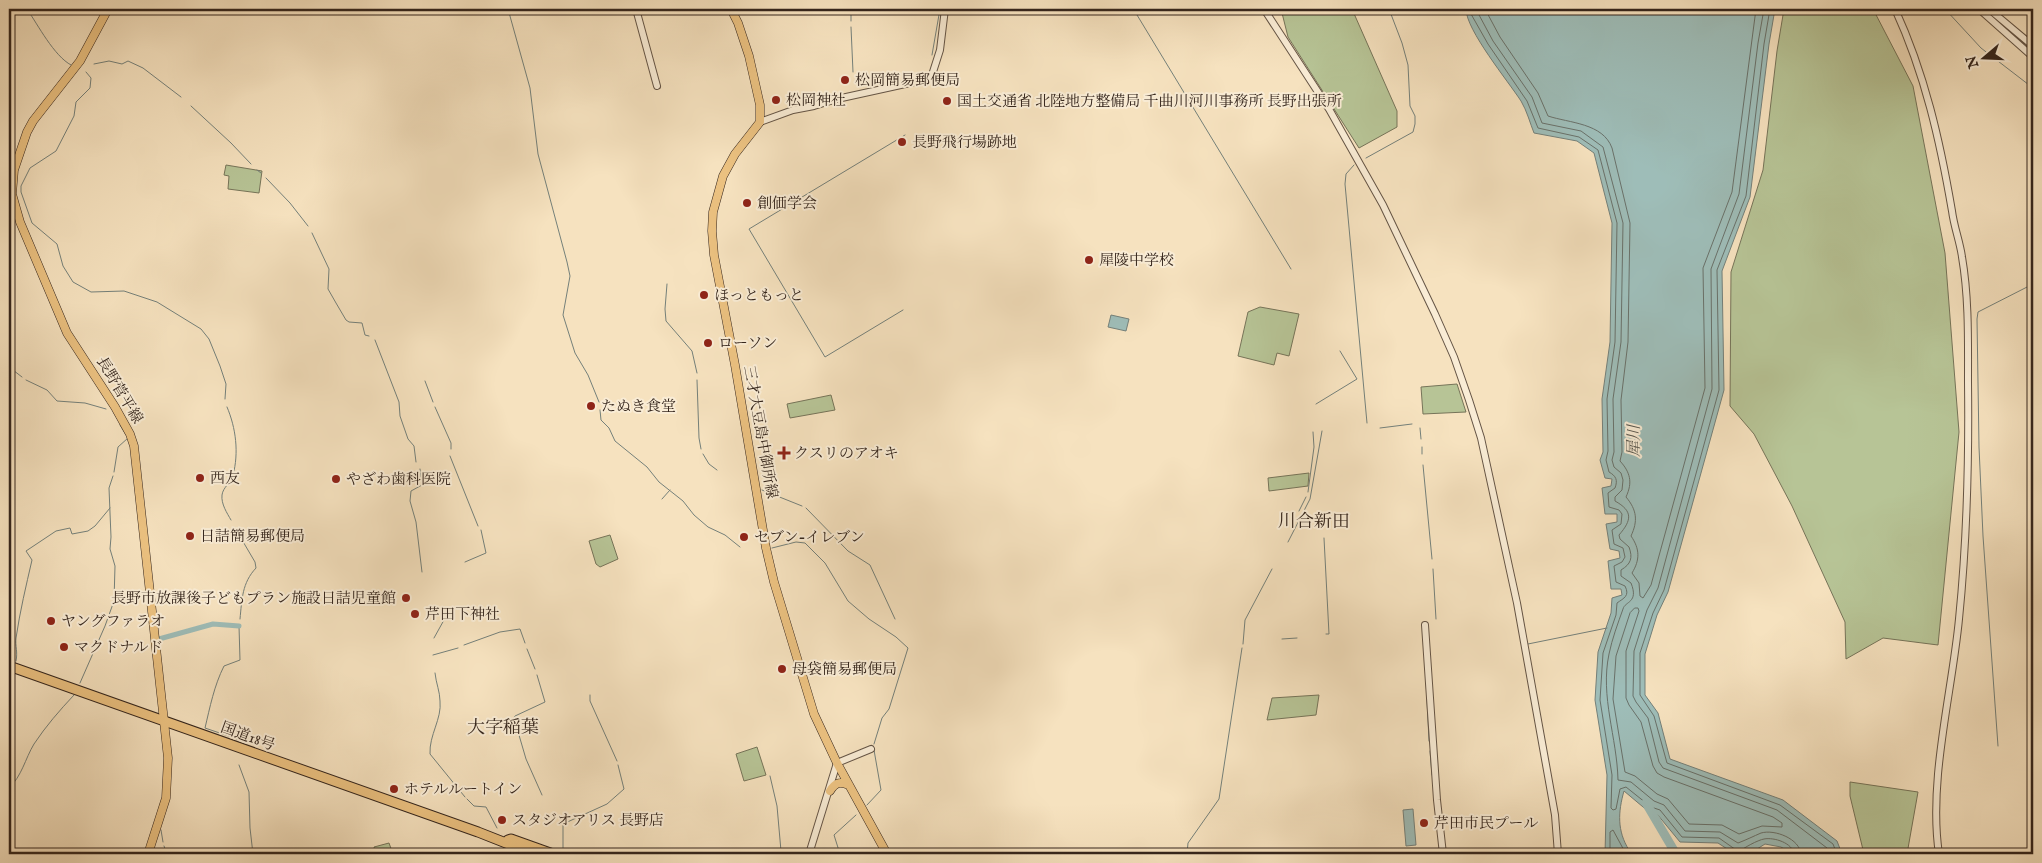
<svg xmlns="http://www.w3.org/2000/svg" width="2042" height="863" viewBox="0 0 2042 863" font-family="'IM FELL English','Noto Serif JP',serif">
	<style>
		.green { fill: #b7c496; stroke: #767459 }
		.water { fill: #9ebdb8; stroke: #74807a }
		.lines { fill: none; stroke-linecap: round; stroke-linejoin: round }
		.shore { stroke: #69716a; stroke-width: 1 }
		.stream { stroke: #74807a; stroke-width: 1 }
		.canal { stroke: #9ebdb8; stroke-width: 5 }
		.river { stroke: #9ebdb8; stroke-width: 9 }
		.minor-casing { stroke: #645445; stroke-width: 8 }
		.major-casing { stroke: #34251c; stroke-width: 9 }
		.highway-casing { stroke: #34251c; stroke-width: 11 }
		.minor { stroke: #f9ecd5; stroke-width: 6 }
		.major { stroke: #ebc180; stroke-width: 8 }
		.highway { stroke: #ebc180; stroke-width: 9 }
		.poi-dot { fill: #8f2418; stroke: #f9ecd5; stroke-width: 2 }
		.labels { text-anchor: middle; stroke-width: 4; stroke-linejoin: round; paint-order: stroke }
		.poi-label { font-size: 15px; fill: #34251c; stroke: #f9ecd5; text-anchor: start }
		.street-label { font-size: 15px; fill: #34251c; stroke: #f9ecd5 }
		.water-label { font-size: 16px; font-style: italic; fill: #54534b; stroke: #f9ecd5 }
		.quarter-label { font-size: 18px; fill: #34251c; stroke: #f9ecd5 }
	</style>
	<rect width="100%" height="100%" fill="#f6e2bf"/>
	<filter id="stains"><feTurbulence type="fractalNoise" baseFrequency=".004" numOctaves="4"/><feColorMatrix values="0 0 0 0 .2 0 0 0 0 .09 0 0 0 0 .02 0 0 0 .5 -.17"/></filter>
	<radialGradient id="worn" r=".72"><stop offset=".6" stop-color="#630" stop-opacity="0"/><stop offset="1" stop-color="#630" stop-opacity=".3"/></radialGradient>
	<path class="green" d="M1281,9H1352L1397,111V127L1359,148L1288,37Z
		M1784,9H1873L1913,86L1945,253L1959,432L1938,645L1883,638L1846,659L1845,622L1792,506L1754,434L1730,406L1731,272L1763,170L1777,51Z
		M226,165L262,171L259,193L228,189L229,176L224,175Z
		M1260,307L1299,314L1289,356L1277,353L1274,365L1238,356L1248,312Z
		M1457,384L1466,412L1423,414L1421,387Z
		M831,395L835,410L790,418L787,404Z
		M1309,473L1308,486L1269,491L1268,478Z
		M610,535L618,559L600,567L596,564L589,541Z
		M1319,695L1316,715L1267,720L1272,698Z
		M757,747L766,775L744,781L736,754Z
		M1850,782L1918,792L1907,854H1864L1850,796Z
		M389,843L393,854H369L375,852L374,847Z"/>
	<path class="water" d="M1466,9H1775L1769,44L1750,197L1722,271L1724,390L1668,592L1657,615L1645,654V695L1658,713L1670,759L1783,800L1837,841L1842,854H1792L1781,847L1765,844L1757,849L1735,854L1718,843L1680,842L1657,814L1649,812L1624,791C1618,812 1617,831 1629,850L1639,854H1605L1607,775L1595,700L1598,652L1611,613L1612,598L1622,595L1621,589H1611L1608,561L1620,558L1619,551L1610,549L1606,524L1617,522V514H1605L1602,488L1611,486L1612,479L1605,478L1600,460L1603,452L1602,399L1610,342L1612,223L1594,153L1577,141L1534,133C1530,123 1527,111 1521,101C1508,81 1466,30 1466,9Z
		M1111,315L1129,319L1126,331L1108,327Z
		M1413,809L1416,845L1406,846L1403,810Z"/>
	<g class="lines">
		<path class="shore" d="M1471,9V14L1488,44L1527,101L1538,128L1579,137L1598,150L1617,223L1615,342L1607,399L1608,451L1606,460L1609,472C1616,476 1618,480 1615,488L1608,493L1609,507L1619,510L1622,514L1621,524L1612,530L1614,544L1623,548L1625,557L1622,562L1614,566L1616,582L1625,586C1630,596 1624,598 1617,603L1616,615L1603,653L1600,700L1612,775L1611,808L1613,810L1616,809L1620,789L1626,787L1651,807L1660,810L1682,837L1719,838L1739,852C1743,848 1758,840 1764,839C1774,837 1793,843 1794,854
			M1477,9L1478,13L1493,41L1532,97L1542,123L1581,131L1603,147L1623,223L1621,342L1613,399L1614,452L1612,460L1614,467L1621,473L1623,480L1622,490L1615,497V501C1633,511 1632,520 1619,535L1620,539L1629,547C1633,558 1631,564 1621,570V576L1631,583C1639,603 1625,601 1623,609C1618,623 1612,639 1609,654C1600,697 1617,737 1618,780L1631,782L1654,801L1664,805L1685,831L1720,832L1738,843C1746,840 1754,836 1761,833C1775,829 1800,839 1801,854
			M1485,9L1500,37L1538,93L1548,116C1569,123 1603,123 1612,148L1630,223L1628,342L1621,400L1622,452L1620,461C1630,472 1633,482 1626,497C1637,510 1638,521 1631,536C1640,549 1640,560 1632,573L1639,583L1640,596L1643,598L1651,585L1705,388L1703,268L1732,192L1756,9
			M1764,9L1758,43L1739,194L1711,269L1712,389L1658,588L1647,610L1634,651L1633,696L1636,702L1648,718L1659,762L1663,768L1777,810L1827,848L1830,854
			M1770,9L1764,44L1746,196L1717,270L1719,390L1664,590L1653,613L1640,653V695L1654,716L1667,763L1780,805L1833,844L1837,854
			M1635,608H1638L1639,611L1626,651V698L1629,705L1641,722L1653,766L1657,773L1664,777L1773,817L1782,823V827L1762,826L1739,834L1722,825L1689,824L1668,799L1657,794L1635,776L1625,772L1613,699L1616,656L1630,613Z
			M1610,854V832L1613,830L1626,854"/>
		<path class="stream" d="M27,9C38,25 54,56 71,65
			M508,9L530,88L538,154L567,262L570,276L563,315L575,353L588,375L599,402
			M1945,9L1981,48L2033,88
			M1134,10L1291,269
			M851,21V9
			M851,27L853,72
			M932,55L940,9
			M94,64L109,61L122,64L128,61L143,68L181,97
			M86,72L91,78L90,88L76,102L74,116L56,151L30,168L21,186V192L32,223L57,244L63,266L73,282L91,292L124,291L157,302L201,329L209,339L220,366L226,384L225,399
			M191,106L231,143L251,164
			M1366,158L1413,132L1415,124V116L1410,106L1408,65L1402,43L1389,9
			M1354,165L1346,174L1345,184L1367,423
			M257,170L261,173
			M266,178L290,203L308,226
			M312,233L329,269L328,289L336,303L346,320L349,322L362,323L365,335L369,336
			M667,284L665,309L666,321L692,351L697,373
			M903,310L825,357L749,229L905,135
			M375,340L399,402L400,416L408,439L414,446L416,462
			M9,367L22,377
			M26,380L47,390L57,401L85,403L106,409
			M697,380L699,438L701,449
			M425,381L433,402
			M1316,404L1357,379L1340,351
			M227,407C236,428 239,453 233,475C231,483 223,487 222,495C221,504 227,513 231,520
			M435,407L451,443V449
			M600,410L601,420L609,428L615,441L647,467L659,482L683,501L694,515L708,527L725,535L740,547
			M114,413L118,420
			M1380,428L1412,424
			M1420,428L1421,439
			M1422,447V454
			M703,454L709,464L717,470
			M450,456L478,526
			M1423,465L1432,559
			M420,469L422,485L411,491L410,501L416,522L422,572
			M114,472L118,447L128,438L120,425
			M762,490L802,506
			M1308,492L1314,447L1313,432
			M662,499L670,490
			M806,508L848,551L870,565L895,619
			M1299,511L1306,497
			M235,528L255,562L256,568C242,583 242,599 240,619
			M1324,538L1329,634H1326
			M1288,542L1310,499L1322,431
			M772,548L796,542L805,543L825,563L848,601L869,619L896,637L908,648L889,709L882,718L874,744
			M465,562L486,553L481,530
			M1433,569L1436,619
			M239,626L240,660L224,666C214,686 210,707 205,728L246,742
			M434,638L449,611
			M1282,639L1297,638
			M1243,644L1245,620L1272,569
			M1528,644L1607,628
			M464,645L500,632L520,629L525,643
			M527,649L535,669
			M433,655L458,648
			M16,661C18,652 15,646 16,638C20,611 26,586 32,560L26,551L56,531L70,528L72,534L88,531L95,526L110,508
			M435,673C436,683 440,692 440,701C442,719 429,735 430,754L465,797
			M537,675L545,702L515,716L514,718L526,759L542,795
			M1426,679L1429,741
			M80,683L105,626L114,601L115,566L110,549L111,537L109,488L113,476
			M590,695V701L617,761
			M1998,746L1983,536L1979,447L1977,319L1978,312L2033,284
			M1430,751L1432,775
			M239,765L249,792L250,828L253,854
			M9,788C22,776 25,759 34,744C46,726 59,711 74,695
			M467,799L474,806L486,807L497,828
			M867,805L881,790L874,750
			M161,830L163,842
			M164,846L167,854
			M563,851V824L607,804L624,789L618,765
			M505,853V854
			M769,854L781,851L777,806L770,776
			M840,854L834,835L856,815
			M1187,854L1188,843L1219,799L1242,648"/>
		<path class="canal" d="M159,639L213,624L239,626"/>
		<path class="river" d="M1646,803L1676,854"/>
		<defs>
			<path id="minor" d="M636,9L657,86
				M1264,9L1329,109L1383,205L1435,314L1454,357L1469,400L1481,438L1517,603L1555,815L1558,854
				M1895,9C1925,74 1940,141 1952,211C1954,227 1960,242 1962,257C1969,298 1968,341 1968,382C1969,461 1967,540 1959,619C1952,693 1928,781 1939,854
				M1979,9L2033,57
				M1989,9L2033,46
				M760,122L793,110L814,106L837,99L919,81L932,75L940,50L945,9
				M1425,625L1437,800L1443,854
				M809,854L837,763L871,749"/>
			<path id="major" d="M108,9L80,61L33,121L27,132L14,170L12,194L20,222L67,333L115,407L130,434L134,446L168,758L166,798L148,854
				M731,9L738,23L749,56L760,105V122L735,154L723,176L713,212L712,231L714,255L735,365L766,548L774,582L814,714L837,763L887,854
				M830,791C835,783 839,781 849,785"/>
			<path id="highway" d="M9,666L478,832L534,854
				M508,840L511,839L553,854
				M529,848L547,854"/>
		</defs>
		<use href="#minor" class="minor-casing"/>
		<use href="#major" class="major-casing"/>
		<use href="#highway" class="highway-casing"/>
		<use href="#minor" class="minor"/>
		<use href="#major" class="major"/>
		<use href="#highway" class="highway"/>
	</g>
	<g class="poi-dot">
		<circle cx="845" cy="80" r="5"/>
		<circle cx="776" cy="100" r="5"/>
		<circle cx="947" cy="101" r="5"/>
		<circle cx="902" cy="142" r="5"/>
		<circle cx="747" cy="203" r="5"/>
		<circle cx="1089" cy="260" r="5"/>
		<circle cx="704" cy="295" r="5"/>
		<circle cx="708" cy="343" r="5"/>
		<circle cx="591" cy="406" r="5"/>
		<path d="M781.5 445.5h5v5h5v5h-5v5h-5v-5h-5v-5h5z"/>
		<circle cx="200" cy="478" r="5"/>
		<circle cx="336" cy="479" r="5"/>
		<circle cx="190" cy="536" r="5"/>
		<circle cx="744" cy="537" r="5"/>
		<circle cx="406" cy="598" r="5"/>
		<circle cx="415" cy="614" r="5"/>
		<circle cx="51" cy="621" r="5"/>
		<circle cx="64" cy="647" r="5"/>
		<circle cx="782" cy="669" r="5"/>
		<circle cx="394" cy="789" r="5"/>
		<circle cx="502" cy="820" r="5"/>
		<circle cx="1424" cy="823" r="5"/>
	</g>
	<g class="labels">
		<g class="poi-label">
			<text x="855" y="85">松岡簡易郵便局</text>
			<text x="786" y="105">松岡神社</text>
			<text x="957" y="106">国土交通省 北陸地方整備局 千曲川河川事務所 長野出張所</text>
			<text x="912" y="147">長野飛行場跡地</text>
			<text x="757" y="208">創価学会</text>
			<text x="1099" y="265">犀陵中学校</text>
			<text x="714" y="300">ほっともっと</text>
			<text x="718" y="348">ローソン</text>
			<text x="601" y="411">たぬき食堂</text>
			<text x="794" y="458">クスリのアオキ</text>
			<text x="210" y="483">西友</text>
			<text x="346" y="484">やざわ歯科医院</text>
			<text x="200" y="541">日詰簡易郵便局</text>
			<text x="754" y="542">セブン-イレブン</text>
			<text x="396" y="603" text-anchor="end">長野市放課後子どもプラン施設日詰児童館</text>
			<text x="425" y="619">芹田下神社</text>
			<text x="61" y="626">ヤングファラオ</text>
			<text x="74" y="652">マクドナルド</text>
			<text x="792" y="674">母袋簡易郵便局</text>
			<text x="404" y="794">ホテルルートイン</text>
			<text x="512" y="825">スタジオアリス 長野店</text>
			<text x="1434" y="828">芹田市民プール</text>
		</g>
		<g class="street-label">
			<text transform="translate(120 390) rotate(59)" y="5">長野菅平線</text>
			<text transform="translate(761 432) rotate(80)" y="5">三才大豆島中御所線</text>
			<text transform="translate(248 736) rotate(20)" y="5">国道18号</text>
		</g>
		<g class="water-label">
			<text transform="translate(1633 441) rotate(-90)" y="6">犀川</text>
		</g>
		<g class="quarter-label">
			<text x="1314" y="527">川合新田</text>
			<text x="503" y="733">大字稲葉</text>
		</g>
	</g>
	<rect width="2042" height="863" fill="none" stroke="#f6e2bf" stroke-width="30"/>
	<rect x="10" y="10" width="2022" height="843" fill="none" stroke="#34251c" stroke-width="2.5"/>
	<rect x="15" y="15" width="2012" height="833" fill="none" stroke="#34251c"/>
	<g transform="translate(1984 58) rotate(251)" stroke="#f9ecd5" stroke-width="4" paint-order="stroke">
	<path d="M0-4L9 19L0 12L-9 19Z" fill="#34251c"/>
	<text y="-8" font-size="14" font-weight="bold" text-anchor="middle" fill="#34251c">N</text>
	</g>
	<rect width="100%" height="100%" filter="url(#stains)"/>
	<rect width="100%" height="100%" fill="url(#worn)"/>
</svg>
